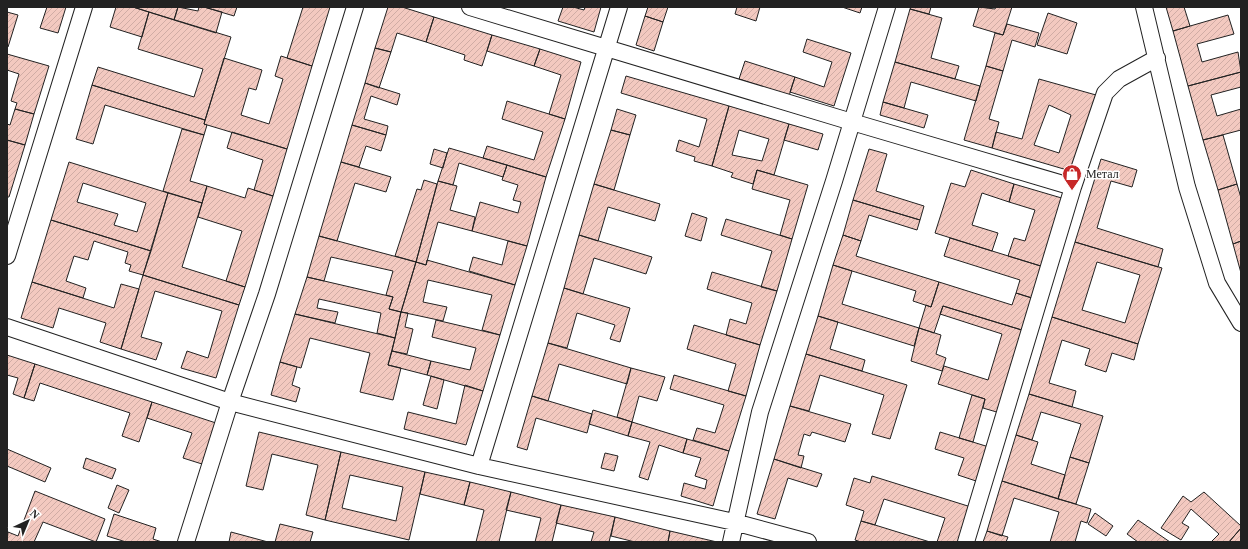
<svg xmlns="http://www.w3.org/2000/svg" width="1248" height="549" viewBox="0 0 1248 549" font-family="'Times New Roman',serif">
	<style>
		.building { fill: url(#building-hatch); stroke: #222; fill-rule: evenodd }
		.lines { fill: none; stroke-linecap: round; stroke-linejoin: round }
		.street-casing { stroke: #222; stroke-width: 18 }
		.street { stroke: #fff; stroke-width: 16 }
		.labels { text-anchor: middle; stroke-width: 3; stroke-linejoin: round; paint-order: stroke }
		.poi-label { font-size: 12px; fill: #222; stroke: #fff; text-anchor: start }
	</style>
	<defs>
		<pattern id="building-hatch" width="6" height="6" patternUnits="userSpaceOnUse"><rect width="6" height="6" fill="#f3c9c0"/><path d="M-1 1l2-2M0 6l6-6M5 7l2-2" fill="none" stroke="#d0aca5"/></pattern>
	</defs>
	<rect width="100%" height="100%" fill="#fff"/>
	<path class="building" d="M47,7H66L58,33L40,28Z
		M116,7H133L149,12L142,37L110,27Z
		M133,7H178L174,20Z
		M178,7L198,11L199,7H204L222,12L216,33L174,20Z
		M204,7H237L234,16Z
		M303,7H330L312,66L287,58Z
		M388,7H402L434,17L426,42L397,33L391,52L375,48Z
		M563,7H573L584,10L585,7H601L594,32L558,21Z
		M648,7H668L663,22L645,16Z
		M737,7H760L756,21L735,14Z
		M842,7H862L860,13Z
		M911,7H931L929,14L910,9Z
		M979,7L995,9L996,7H1012L1003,35L973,26Z
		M1166,7H1184L1190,26L1173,31Z
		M910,9L942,18L931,58L959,66L955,79L895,62Z
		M7,12L18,15L8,47L7,46Z
		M149,12L231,37L205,120L92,85L98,67L194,97L203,69L138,49Z
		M1048,13L1077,23L1067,54L1037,45Z
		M1228,15L1234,34L1197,44L1202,62L1238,52L1241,72L1188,86L1173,31Z
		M645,16L663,22L654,51L636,45Z
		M434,17L492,35L482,66L464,60L465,55L426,42Z
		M1007,24L1039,33L1035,47L1012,40L1003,71L986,66L995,33L1003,35Z
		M492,35L540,49L534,66L487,51Z
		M807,39L851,53L834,106L790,92L795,77L824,87L832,62L803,52Z
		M375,48L391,52L379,88L365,83Z
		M540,49L581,62L565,119L549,114L561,75L534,66Z
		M7,54L49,66L34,114L15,109L17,103L11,101L19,74L7,70Z
		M281,56L312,66L287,149L204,124L224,58L262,70L256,90L249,88L241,115L269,124L283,79L275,76Z
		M745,61L795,77L789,96L739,79Z
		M895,62L980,86L976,101L911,82L904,108L883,102Z
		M986,66L1003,71L989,119L999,122L992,148L964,140Z
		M1241,72V87L1211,95L1217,116L1241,109V130L1203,140L1188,86Z
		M626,76L729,106L712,166L694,161L695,157L676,151L679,140L699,147L707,119L621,93Z
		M1039,79L1096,95L1074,172L992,148L996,132L1022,139ZM1049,105L1071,115L1059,153L1034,145Z
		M365,83L400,94L397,105L371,96L364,119L388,126L386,135L352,125Z
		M92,85L205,120L204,124L207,125L204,135L105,105L93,144L76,139Z
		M507,101L565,119L546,177L483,158L487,146L534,160L543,132L502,119Z
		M883,102L928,115L924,128L880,115Z
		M729,106L789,124L774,175L757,170L753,184L731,177L733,173L712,166ZM739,130L769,139L762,161L732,155Z
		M15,109L34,114L25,145L7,140V124L10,125Z
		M617,109L636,115L630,135L611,130Z
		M789,124L823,134L818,150L784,140Z
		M352,125L386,135L381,151L366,146L359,167L341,162Z
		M182,129L204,135L190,181L207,186L202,203L163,191Z
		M611,130L630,135L614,190L594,184Z
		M232,132L287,149L273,196L254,190L263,160L227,148Z
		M1223,135L1237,184L1218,190L1203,140Z
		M7,140L25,145L9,197H7Z
		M449,148L507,165L503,177L459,163L453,185L438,181Z
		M434,149L447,153L443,168L430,164Z
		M869,149L887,154L876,191L924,206L920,220L853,200Z
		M1101,159L1137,170L1132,187L1111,181L1097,228L1163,249L1158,267L1075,242Z
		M69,162L168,193L151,251L51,220ZM83,183L146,203L137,232L114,225L118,214L77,202Z
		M341,162L391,177L386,192L355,183L337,241L319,236Z
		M507,165L546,177L527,246L472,231L480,202L518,213L521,202L513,200L518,185L502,180Z
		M757,170L808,185L792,239L780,235L790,200L752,189Z
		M971,170L1014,184L1009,202L982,193L972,225L998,233L992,251L935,233L951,183L965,187Z
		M424,180L437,184L416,262L395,256L417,189L421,190Z
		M438,181L457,186L450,210L475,217L472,231L438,222L426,265L416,262Z
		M594,184L660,204L655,221L608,207L598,241L579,235Z
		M1014,184L1065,199L1044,267L1008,256L1014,238L1025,241L1035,210L1009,202Z
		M1237,184L1241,198V241L1233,244L1218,190Z
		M207,186L245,198L248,188L273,196L245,287L226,281L242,231L198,217Z
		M168,193L202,203L182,267L245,287L239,305L143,275Z
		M853,200L920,220L917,230L869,215L861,241L843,235Z
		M692,213L707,218L701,241L685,236Z
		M726,219L792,239L777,291L761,287L772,251L721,235Z
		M51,220L151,251L143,275L129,271L131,265L125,263L128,252L94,241L88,260L74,256L66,281L86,288L83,298L32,282Z
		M579,235L652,257L646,274L594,258L583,294L564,288Z
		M843,235L861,241L856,256L939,282L931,307L913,301L916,291L833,265Z
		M319,236L416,262L401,312L389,309L393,297L386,295L393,271L331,257L324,281L307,277Z
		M950,238L1044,267L1035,299L1016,293L1020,280L944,256Z
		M508,241L527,246L515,285L469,271L473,257L502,265Z
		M1241,241V273L1233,244Z
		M1075,242L1162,268L1138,344L1052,317ZM1097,262L1140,275L1125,323L1082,310Z
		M427,260L515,285L500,335L482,330L492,295L428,280L423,302L447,307L443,321L401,312L416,262L426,265Z
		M833,265L852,271L842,304L919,328L914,346L818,316Z
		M712,272L777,291L760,345L726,335L730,319L746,324L752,303L707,289Z
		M143,275L239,305L216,378L181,368L187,351L208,358L222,311L155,291L141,337L162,343L156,360L121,349Z
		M307,277L393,297L389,309L401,312L395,338L377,333L381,313L319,299L317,308L338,312L335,323L295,314Z
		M32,282L114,308L121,284L139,289L121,349L100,342L106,323L59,308L53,328L21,318Z
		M939,282L1012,305L1016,293L1035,299L1025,331L943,306L934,333L919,328L926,305L931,307Z
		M564,288L630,308L620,342L610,339L615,325L577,313L567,348L548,343Z
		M943,306L1025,331L1000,413L983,408L985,399L938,384L944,366L988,380L1002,334L940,314Z
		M401,312L408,313L405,327L413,329L407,354L392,351Z
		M295,314L395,338L388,365L401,368L393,400L360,392L370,353L310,338L301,368L280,362Z
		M818,316L838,322L830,349L865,360L862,371L806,354Z
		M1052,317L1138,344L1134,360L1112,353L1106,372L1085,365L1090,349L1062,340L1049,383L1076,391L1072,407L1029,394Z
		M436,320L500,335L483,391L427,375L431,361L470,370L476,348L432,337Z
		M694,325L760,345L746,396L728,391L736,364L687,349Z
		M919,328L941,335L936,354L946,358L942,371L911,361Z
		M548,343L631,368L627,384L559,364L548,401L532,396Z
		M392,351L431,361L427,375L388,365Z
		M806,354L907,385L890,439L872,434L884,395L820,375L809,411L790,406Z
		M7,355L35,364L24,398L13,394L18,378L7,375Z
		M280,362L297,367L292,385L300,388L296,402L271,395Z
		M35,364L152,402L139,442L122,436L130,413L40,383L34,401L24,398Z
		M631,368L665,377L657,401L639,396L632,422L617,417Z
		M674,375L746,396L729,451L693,440L697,428L715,433L724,405L670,389Z
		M431,376L444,380L437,409L423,405Z
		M465,385L483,391L466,445L404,429L408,412L456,424Z
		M1029,394L1103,416L1089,463L1070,457L1081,424L1041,412L1032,440L1016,435Z
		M972,395L985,399L973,442L959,438Z
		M532,396L592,414L587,433L536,418L527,450L517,447Z
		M152,402L216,423L202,464L183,458L192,433L147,418Z
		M790,406L851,424L845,442L812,432L810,436L804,434L798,455L804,456L801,468L774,459Z
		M593,410L632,422L628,436L589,424Z
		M632,422L687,439L683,453L659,445L648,480L639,477L650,442L628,436Z
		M259,432L341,452L325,520L306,515L318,465L272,454L263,490L246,486Z
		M940,432L989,447L979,482L958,475L964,458L935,449Z
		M1016,435L1038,442L1031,464L1065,475L1058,499L1002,481Z
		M687,439L729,451L713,506L681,496L684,483L705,489L707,480L695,476L701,458L683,453Z
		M7,449L51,468L45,482L7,466Z
		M341,452L425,472L409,540L325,520ZM350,475L403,487L396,521L342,508Z
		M605,453L618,456L614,471L601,468Z
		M1070,457L1089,463L1076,504L1058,499Z
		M86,458L116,469L112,479L83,468Z
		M774,459L822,474L817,487L788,478L775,519L757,514Z
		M425,472L470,482L464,505L420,494Z
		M872,476L971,507L960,542H937L945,518L884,499L875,525L861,521L864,511L846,505L854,478L870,483Z
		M1002,481L1091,509L1087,523L1081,521L1075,542H1050L1059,512L1014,498L1002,536L987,531Z
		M470,482L511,492L499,542H476L484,510L464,505Z
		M117,485L129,490L119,513L108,508Z
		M35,491L105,519L96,542L43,522L34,542H7L8,532L18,536Z
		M511,492L561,505L552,542H535L541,518L506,510Z
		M1204,492L1241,526V528L1229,542H1211L1219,534L1191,509L1182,523L1189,527L1181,540L1161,528L1183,496L1191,502Z
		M561,505L615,517L609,542H591L594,532L556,523Z
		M1095,513L1113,526L1106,536L1088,524Z
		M114,514L156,528L153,539L162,542H126L107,536Z
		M615,517L670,531L668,542H635L611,536Z
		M1138,520L1170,542H1138L1127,534Z
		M861,521L875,525L930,542H861L855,540Z
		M280,524L313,532L310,542H275Z
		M1241,528V542H1229Z
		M670,531L717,542H668Z
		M987,531L1008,537L1006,542H983Z
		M231,532L268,542H229Z"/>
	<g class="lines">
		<defs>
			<path id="street" d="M470,7L852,122L1073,187
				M1144,7L1187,187L1217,283L1241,323
				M7,256L84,7
				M7,327L230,402L479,466L734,522L808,542
				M479,466L619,7
				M186,542L230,402L267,294L355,7
				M731,542L760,412L834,181L887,7
				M966,542L1073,187L1105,93L1119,79L1157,58"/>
		</defs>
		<use href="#street" class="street-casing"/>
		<use href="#street" class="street"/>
	</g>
	<defs>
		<symbol id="shop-pin" viewBox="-11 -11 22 30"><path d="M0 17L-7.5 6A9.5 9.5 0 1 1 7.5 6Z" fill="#c62828" stroke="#fff"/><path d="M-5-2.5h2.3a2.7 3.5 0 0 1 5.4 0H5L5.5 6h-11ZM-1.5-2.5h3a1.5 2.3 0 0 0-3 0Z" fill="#fff"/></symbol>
	</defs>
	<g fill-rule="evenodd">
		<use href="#shop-pin" x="1061" y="163" width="22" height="30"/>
	</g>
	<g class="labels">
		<g class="poi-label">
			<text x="1086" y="178">Метал</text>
		</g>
	</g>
	<rect width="1248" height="549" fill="none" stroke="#222222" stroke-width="16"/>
	<g transform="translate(28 521) rotate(44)" stroke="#ffffff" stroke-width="3" paint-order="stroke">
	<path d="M0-3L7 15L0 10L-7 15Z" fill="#222222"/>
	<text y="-6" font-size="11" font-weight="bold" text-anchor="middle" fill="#222222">N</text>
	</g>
</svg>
